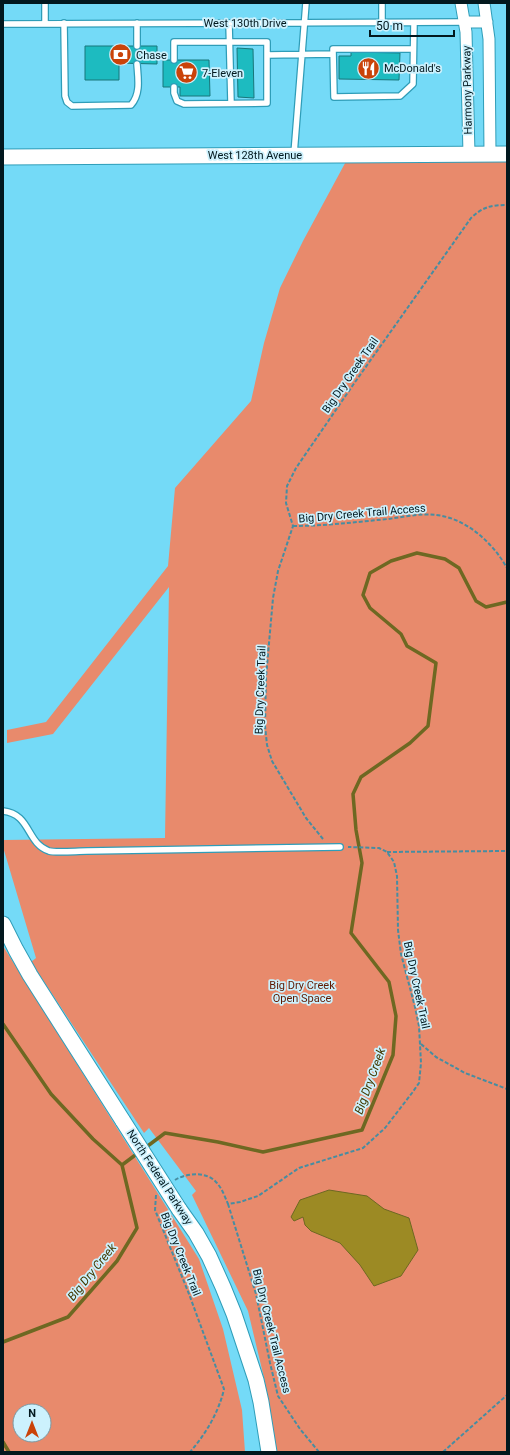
<svg xmlns="http://www.w3.org/2000/svg" width="510" height="1455" viewBox="0 0 510 1455" font-family="Roboto,sans-serif">
	<style>
		.green { fill: #e88a6c; fill-rule: evenodd }
		.water { fill: #9c8a24; stroke: #6e6822 }
		.lines { fill: none; stroke-linecap: round; stroke-linejoin: round }
		.stream { stroke: #6e6822; stroke-width: 3.5 }
		.building { fill: #1dbbc0; stroke: #18777b }
		.lane-casing { stroke: #2f9db8; stroke-width: 8 }
		.street-casing { stroke: #2f9db8; stroke-width: 13 }
		.secondary-casing { stroke: #2f9db8; stroke-width: 17 }
		.path { stroke: #478da1; stroke-width: 2; stroke-dasharray: 4 2; stroke-linecap: butt }
		.lane { stroke: #fff; stroke-width: 5.5 }
		.street { stroke: #fff; stroke-width: 11 }
		.secondary { stroke: #fff; stroke-width: 15 }
		.secondary-bridge-casing { stroke: #2f9db8; stroke-width: 17; stroke-linecap: butt }
		.secondary-bridge { stroke: #fff; stroke-width: 15 }
		.labels { text-anchor: middle; stroke-width: 3.5; stroke-linejoin: round; paint-order: stroke }
		.street-label { font-size: 11px; fill: #02181e; stroke: #ccf1fd }
		.poi-label { font-size: 11px; fill: #02181e; stroke: #ccf1fd; text-anchor: start }
		.park-label { font-size: 11px; fill: #5f1900; stroke: #ccf1fd }
		.water-label { font-size: 12px; font-style: italic; fill: #423800; stroke: #ccf1fd }
	</style>
	<rect width="100%" height="100%" fill="#74daf7"/>
	<path class="green" d="M350,154L507,159V1452H275L265,1382L248,1311L192,1195L196,1191L149,1128L144,1133L31,962L36,958L3,847V840L165,838L169,587L53,734L7,743V730L46,722L168,566L175,488L251,401L264,343L280,288L303,241Z
		M3,946L199,1259L223,1329L242,1410L245,1452H3ZM20,1411H44V1435H20Z"/>
	<path class="water" d="M329,1190L367,1196L384,1209L409,1218L418,1250L401,1276L374,1286L360,1265L340,1243L311,1231L305,1225L303,1217L294,1221L291,1217L300,1200Z"/>
	<g class="lines">
		<path class="stream" d="M3,1024L51,1094L93,1139L122,1165
			M145,1148L165,1133L218,1142L263,1152L362,1130L393,1055L396,1016L389,982L351,933L362,863L356,830L353,794L361,777L410,743L428,726L436,663L407,646L401,634L370,608L363,595L370,573L391,561L417,553L445,559L459,568L476,601L486,607L507,602
			M3,1342L68,1317L117,1261L137,1228L122,1165L138,1153
			M3,1442L9,1452"/>
	</g>
	<path class="building" d="M85,46H157V64L119,63V80H85Z
		M237,48L253,49L254,98L238,97Z
		M351,52L400,53L399,80L339,79V56H351Z
		M163,60H209L210,96H180V87H163Z"/>
	<g class="lines">
		<defs>
			<path id="lane" d="M45,3V23
				M382,3V22
				M64,23L65,96L67,102L72,106L131,105C141,94 138,78 137,64
				M137,23V46
				M229,23L231,103
				M3,24L465,22
				M413,49H333L334,97L400,96L413,84L414,23
				M267,55L333,54
				M174,60V42H267V103L184,104L177,101L174,93V87
				M294,154L306,3
				M3,811C31,814 26,843 49,851C56,853 77,851 87,851L340,847"/>
			<path id="street" d="M461,3L466,32L469,154
				M484,3L489,39L490,154
				M465,22H487"/>
			<path id="secondary" d="M3,157L507,154
				M3,924L16,950L30,975L123,1121
				M179,1209L196,1233L209,1256L223,1287L234,1314L256,1380L261,1402L269,1452"/>
		</defs>
		<use href="#lane" class="lane-casing"/>
		<use href="#street" class="street-casing"/>
		<use href="#secondary" class="secondary-casing"/>
		<path class="path" d="M293,526C325,526 356,522 388,519C403,517 421,513 436,515C466,518 493,543 507,568
			M323,839L306,818L272,761L267,745L265,726L266,677L273,598L278,571L293,526L286,503L287,486L296,468L353,385L471,218C483,207 490,205 507,205
			M387,852L507,851
			M421,1044L436,1057L465,1073L507,1089
			M175,1180C186,1173 206,1171 216,1182C222,1188 225,1197 228,1204L240,1202L258,1196L299,1168L363,1148L385,1128L412,1093L419,1083L421,1063L419,1026L415,1007L401,954L398,930L397,876L394,862L387,852L379,848L348,847
			M156,1195L155,1210L189,1294L224,1389C219,1412 205,1435 190,1452
			M228,1204L256,1294L270,1363L278,1396L300,1429L319,1452
			M443,1452L507,1395"/>
		<use href="#lane" class="lane"/>
		<use href="#street" class="street"/>
		<use href="#secondary" class="secondary"/>
		<defs>
			<path id="secondary-bridge" d="M123,1121L179,1209"/>
		</defs>
		<use href="#secondary-bridge" class="secondary-bridge-casing"/>
		<use href="#secondary-bridge" class="secondary-bridge"/>
	</g>
	<defs>
		<symbol id="bank-disc" viewBox="-11 -11 22 22"><circle r="9.5" fill="#ca4309" stroke="#ccf1fd"/><path d="M-6-4H6V4H-6ZM0-2.3a2.3 2.3 0 1 0 0 4.6a2.3 2.3 0 1 0 0-4.6Z" fill="#fff"/></symbol>
		<symbol id="restaurant-disc" viewBox="-11 -11 22 22"><circle r="9.5" fill="#ca4309" stroke="#ccf1fd"/><path d="M-5-6h1v4h1v-4h1v4h1v-4h1v5L-1.5 .5V6h-2V.5L-5-1ZM5-6V6H3V1.5H1.5Q1.5-4 5-6Z" fill="#fff"/></symbol>
		<symbol id="supermarket-disc" viewBox="-11 -11 22 22"><circle r="9.5" fill="#ca4309" stroke="#ccf1fd"/><path d="M-6-5.5h2.5l.6 2H6L4.5 2H-2.5L-4.4-4H-6ZM-1.5 3.2a1.3 1.3 0 1 0 .1 0ZM3 3.2a1.3 1.3 0 1 0 .1 0Z" fill="#fff"/></symbol>
	</defs>
	<g fill-rule="evenodd">
		<use href="#bank-disc" x="108" y="42" width="25" height="25"/>
		<use href="#restaurant-disc" x="356" y="56" width="25" height="25"/>
		<use href="#supermarket-disc" x="174" y="60" width="25" height="25"/>
	</g>
	<g class="labels">
		<g class="street-label">
			<text x="245" y="27">West 130th Drive</text>
			<text transform="translate(467 90) rotate(-91)" y="4">Harmony Parkway</text>
			<text x="255" y="159">West 128th Avenue</text>
			<text transform="translate(350 375) rotate(-55)" y="4">Big Dry Creek Trail</text>
			<text transform="translate(362 513) rotate(-5)" y="4">Big Dry Creek Trail Access</text>
			<text transform="translate(260 690) rotate(-88)" y="4">Big Dry Creek Trail</text>
			<text transform="translate(417 985) rotate(78)" y="4">Big Dry Creek Trail</text>
			<text transform="translate(160 1177) rotate(57)" y="4">North Federal Parkway</text>
			<text transform="translate(181 1254) rotate(68)" y="4">Big Dry Creek Trail</text>
			<text transform="translate(272 1331) rotate(76)" y="4">Big Dry Creek Trail Access</text>
		</g>
		<g class="poi-label">
			<text x="136" y="59">Chase</text>
			<text x="384" y="72">McDonald's</text>
			<text x="202" y="77">7-Eleven</text>
		</g>
		<g class="park-label">
			<text x="302" y="989">Big Dry Creek<tspan x="302" dy="13">Open Space</tspan></text>
		</g>
		<g class="water-label">
			<text transform="translate(370 1081) rotate(-70)" y="4">Big Dry Creek</text>
			<text transform="translate(92 1272) rotate(-51)" y="4">Big Dry Creek</text>
		</g>
	</g>
	<rect width="510" height="1455" fill="none" stroke="#02181e" stroke-width="8"/>
	<g transform="translate(32 1423)"><circle r="19" fill="#ccf1fd" stroke="#7b9aa4"/>
	<path d="M0-3L7 15L0 10L-7 15Z" fill="#ca4309"/>
	<text y="-6" font-size="11" font-weight="bold" text-anchor="middle" fill="#02181e">N</text>
	</g>
	<path d="M370 30v6h84v-6" fill="none" stroke="#02181e" stroke-width="2"/>
	<text x="376" y="30" font-size="12" fill="#02181e" stroke="#ccf1fd" stroke-width="3" paint-order="stroke">50 m</text>
</svg>
